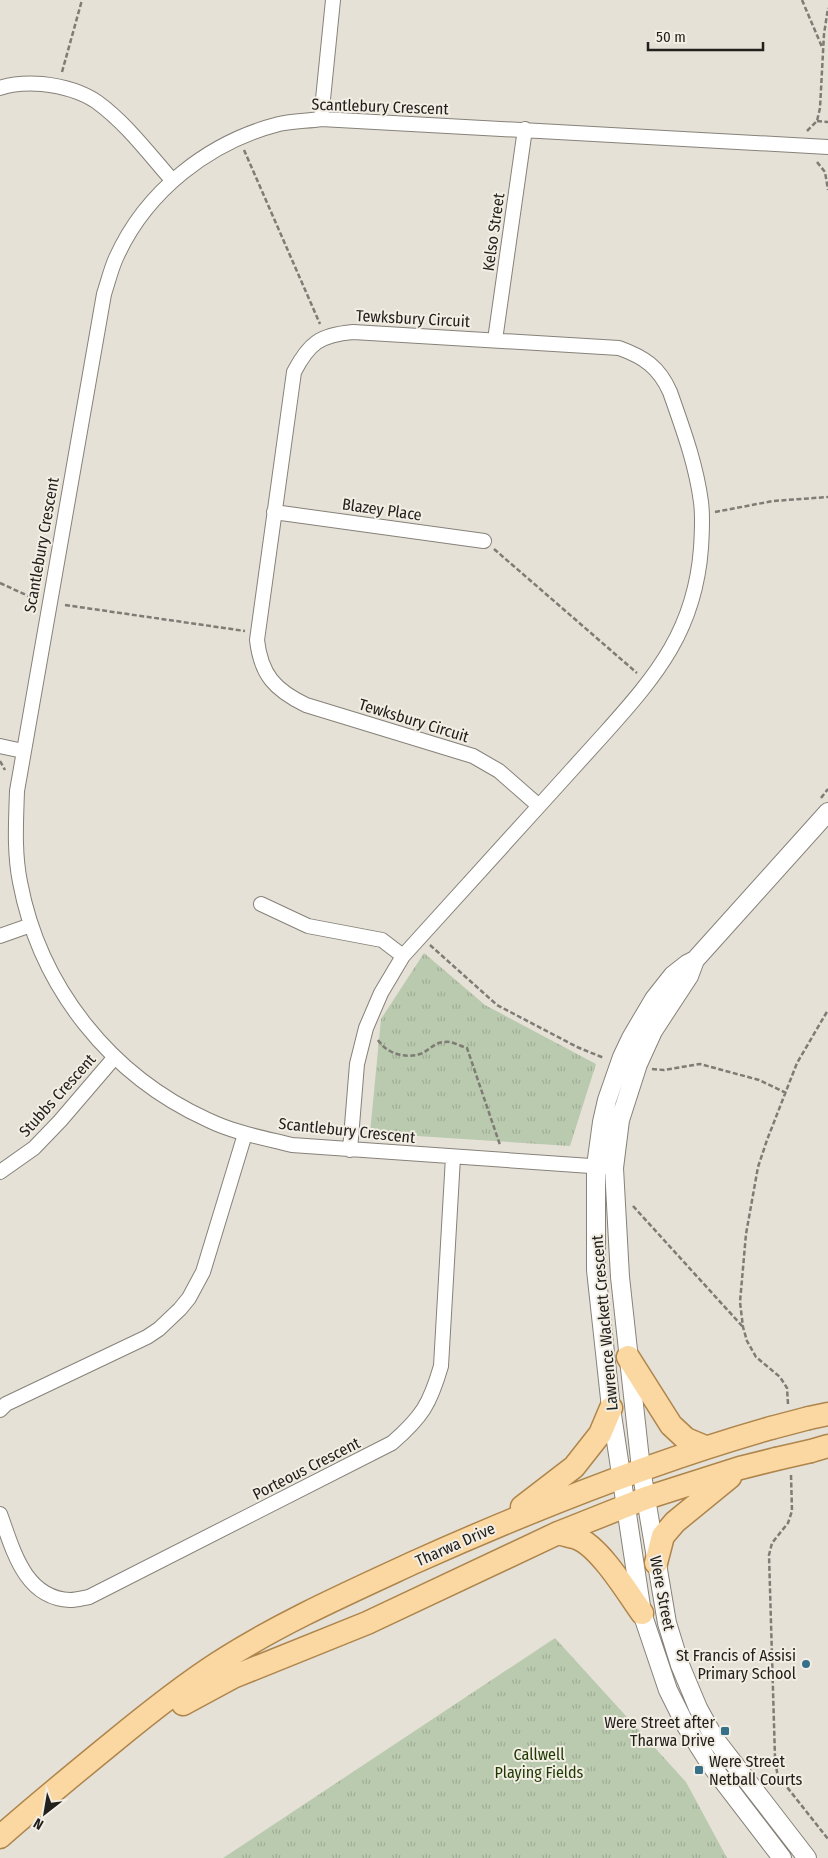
<svg xmlns="http://www.w3.org/2000/svg" width="828" height="1858" viewBox="0 0 828 1858" font-family="'Fira Sans Condensed',sans-serif">
	<style>
		.park { fill: url(#park-tufts) }
		.lines { fill: none; stroke-linecap: round; stroke-linejoin: round }
		.minor-casing { stroke: #868279; stroke-width: 16 }
		.tertiary-casing { stroke: #868279; stroke-width: 20 }
		.primary-casing { stroke: #ae854b; stroke-width: 25 }
		.path { stroke: #7f7b75; stroke-width: 2.5; stroke-dasharray: 5 2.5; stroke-linecap: butt }
		.minor { stroke: #fff; stroke-width: 14 }
		.tertiary { stroke: #fff; stroke-width: 18 }
		.primary { stroke: #fbd7a2; stroke-width: 22 }
		.primary-bridge-casing { stroke: #ae854b; stroke-width: 25; stroke-linecap: butt }
		.primary-bridge { stroke: #fbd7a2; stroke-width: 22 }
		.poi-dot { fill: #367089; stroke: #f3eee4; stroke-width: 2 }
		.labels { text-anchor: middle; stroke-width: 4; stroke-linejoin: round; paint-order: stroke }
		.street-label { font-size: 16px; fill: #22201d; stroke: #f3eee4 }
		.poi-label { font-size: 16px; fill: #22201d; stroke: #f3eee4; text-anchor: end }
		.park-label { font-size: 16px; fill: #1e3900; stroke: #f3eee4 }
	</style>
	<defs>
		<pattern id="park-tufts" width="24" height="20" patternUnits="userSpaceOnUse" patternTransform="scale(1.25)"><rect width="24" height="20" fill="#bacaaf"/><path d="M3 7l-1-3M5 7V3M7 7l1-3M15 17l-1-3M17 17v-4M19 17l1-3" fill="none" stroke="#a0ad96"/></pattern>
	</defs>
	<rect width="100%" height="100%" fill="#e6e1d7"/>
	<path class="park" d="M424,953L485,1005L596,1064L570,1146L370,1133L381,1019Z
		M555,1638L686,1782L727,1858H223Z"/>
	<g class="lines">
		<defs>
			<path id="minor" d="M0,88C14,83 28,83 42,84C61,86 81,91 97,102C126,123 149,154 172,180
				M321,119L333,0
				M495,340L525,129
				M274,512L484,541
				M0,746L23,751
				M261,904L308,926L382,940L403,956
				M0,936L31,925
				M350,1150L357,1064L366,1028L381,993L403,956L539,806L499,771L473,756L306,705C275,690 261,675 257,640L294,372C309,343 320,335 353,332L619,348C644,357 659,367 670,392C683,429 696,464 701,502C703,517 702,532 701,548C695,629 658,674 605,733C583,757 561,782 539,806
				M605,1167L292,1145C264,1138 235,1133 208,1120C111,1076 40,988 20,882C14,852 16,822 17,791L104,294C108,282 111,269 116,258C146,191 209,142 279,124C293,121 308,121 321,119L828,147
				M0,1172L34,1148L60,1121L114,1058
				M0,1410L6,1404L147,1337L159,1329L180,1309L189,1298L203,1272L245,1134
				M0,1514C13,1549 24,1598 70,1600C76,1600 83,1598 89,1597L392,1443C422,1417 430,1404 441,1366L453,1157"/>
			<path id="tertiary" d="M695,960L687,964L673,975L654,999L631,1038L622,1057L607,1100L602,1122L596,1166V1270L611,1408L642,1613L668,1690L686,1726L710,1764L782,1858
				M807,1858L715,1739L698,1708L680,1665L667,1623L641,1469L620,1277L614,1168L620,1120L638,1064L653,1031L689,976L695,960L828,812"/>
			<path id="primary" d="M628,1357L671,1425L686,1439L705,1447
				M809,1418L828,1414
				M811,1451L828,1446
				M522,1507L574,1467L600,1434L611,1408
				M558,1533C564,1535 571,1536 577,1538C600,1547 627,1592 642,1613
				M656,1563L663,1536L675,1522L730,1477
				M183,1704L233,1677L367,1623L558,1533L646,1498L740,1468L776,1459
				M0,1837C36,1805 74,1774 112,1743C146,1715 181,1687 218,1663C280,1623 348,1593 415,1562C531,1510 648,1463 771,1428"/>
		</defs>
		<use href="#minor" class="minor-casing"/>
		<use href="#tertiary" class="tertiary-casing"/>
		<use href="#primary" class="primary-casing"/>
		<path class="path" d="M802,0L822,47
			M62,72L82,0
			M817,121L828,122
			M807,131L817,121L820,108L824,34L828,8
			M244,150L320,324
			M817,162L825,172L828,190
			M715,512L773,501L828,497
			M494,549L637,673
			M0,583L37,600
			M65,605L245,631
			M0,761L5,770
			M821,798L828,789
			M430,945L497,1005L577,1047L604,1058
			M378,1040C386,1053 405,1059 420,1054C429,1051 434,1042 445,1042C452,1041 460,1046 467,1048L500,1145
			M652,1069L664,1070L700,1064L759,1080L786,1093
			M633,1206L743,1327
			M788,1404L787,1388L780,1377L756,1357L747,1341L743,1327L740,1302L746,1234L758,1167L767,1140L797,1063L828,1010
			M791,1475L792,1511L788,1523L772,1543L769,1555L775,1758L777,1772L783,1782L828,1839"/>
		<use href="#minor" class="minor"/>
		<use href="#tertiary" class="tertiary"/>
		<use href="#primary" class="primary"/>
		<defs>
			<path id="primary-bridge" d="M771,1428L809,1418
				M776,1459L811,1451"/>
		</defs>
		<use href="#primary-bridge" class="primary-bridge-casing"/>
		<use href="#primary-bridge" class="primary-bridge"/>
	</g>
	<g class="poi-dot">
		<circle cx="806" cy="1664" r="5"/>
		<rect x="720" y="1726" width="10" height="10" rx="2.5"/>
		<rect x="694" y="1765" width="10" height="10" rx="2.5"/>
	</g>
	<g class="labels">
		<g class="street-label">
			<text transform="translate(380 106) rotate(2)" y="6">Scantlebury Crescent</text>
			<text transform="translate(493 232) rotate(-82)" y="6">Kelso Street</text>
			<text transform="translate(413 318) rotate(3)" y="6">Tewksbury Circuit</text>
			<text transform="translate(382 509) rotate(8)" y="6">Blazey Place</text>
			<text transform="translate(41 545) rotate(-80)" y="6">Scantlebury Crescent</text>
			<text transform="translate(414 720) rotate(17)" y="6">Tewksbury Circuit</text>
			<text transform="translate(57 1095) rotate(-48)" y="6">Stubbs Crescent</text>
			<text transform="translate(347 1130) rotate(6)" y="6">Scantlebury Crescent</text>
			<text transform="translate(604 1323) rotate(-95)" y="6">Lawrence Wackett Crescent</text>
			<text transform="translate(306 1468) rotate(-27)" y="6">Porteous Crescent</text>
			<text transform="translate(455 1544) rotate(-24)" y="6">Tharwa Drive</text>
			<text transform="translate(663 1593) rotate(79)" y="6">Were Street</text>
		</g>
		<g class="poi-label">
			<text x="796" y="1661">St Francis of Assisi<tspan x="796" dy="18">Primary School</tspan></text>
			<text x="715" y="1728">Were Street after<tspan x="715" dy="18">Tharwa Drive</tspan></text>
			<text x="709" y="1767" text-anchor="start">Were Street<tspan x="709" dy="18">Netball Courts</tspan></text>
		</g>
		<g class="park-label">
			<text x="539" y="1760">Callwell<tspan x="539" dy="18">Playing Fields</tspan></text>
		</g>
	</g>
	<g transform="translate(45 1813) rotate(211)" stroke="#f3eee4" stroke-width="4" paint-order="stroke">
	<path d="M0-4L9 19L0 12L-9 19Z" fill="#22201d"/>
	<text y="-8" font-size="14" font-weight="bold" text-anchor="middle" fill="#22201d">N</text>
	</g>
	<path d="M648 42v8h115v-8" fill="none" stroke="#22201d" stroke-width="2.5"/>
	<text x="656" y="42" font-size="15" fill="#22201d" stroke="#f3eee4" stroke-width="4" paint-order="stroke">50 m</text>
</svg>
